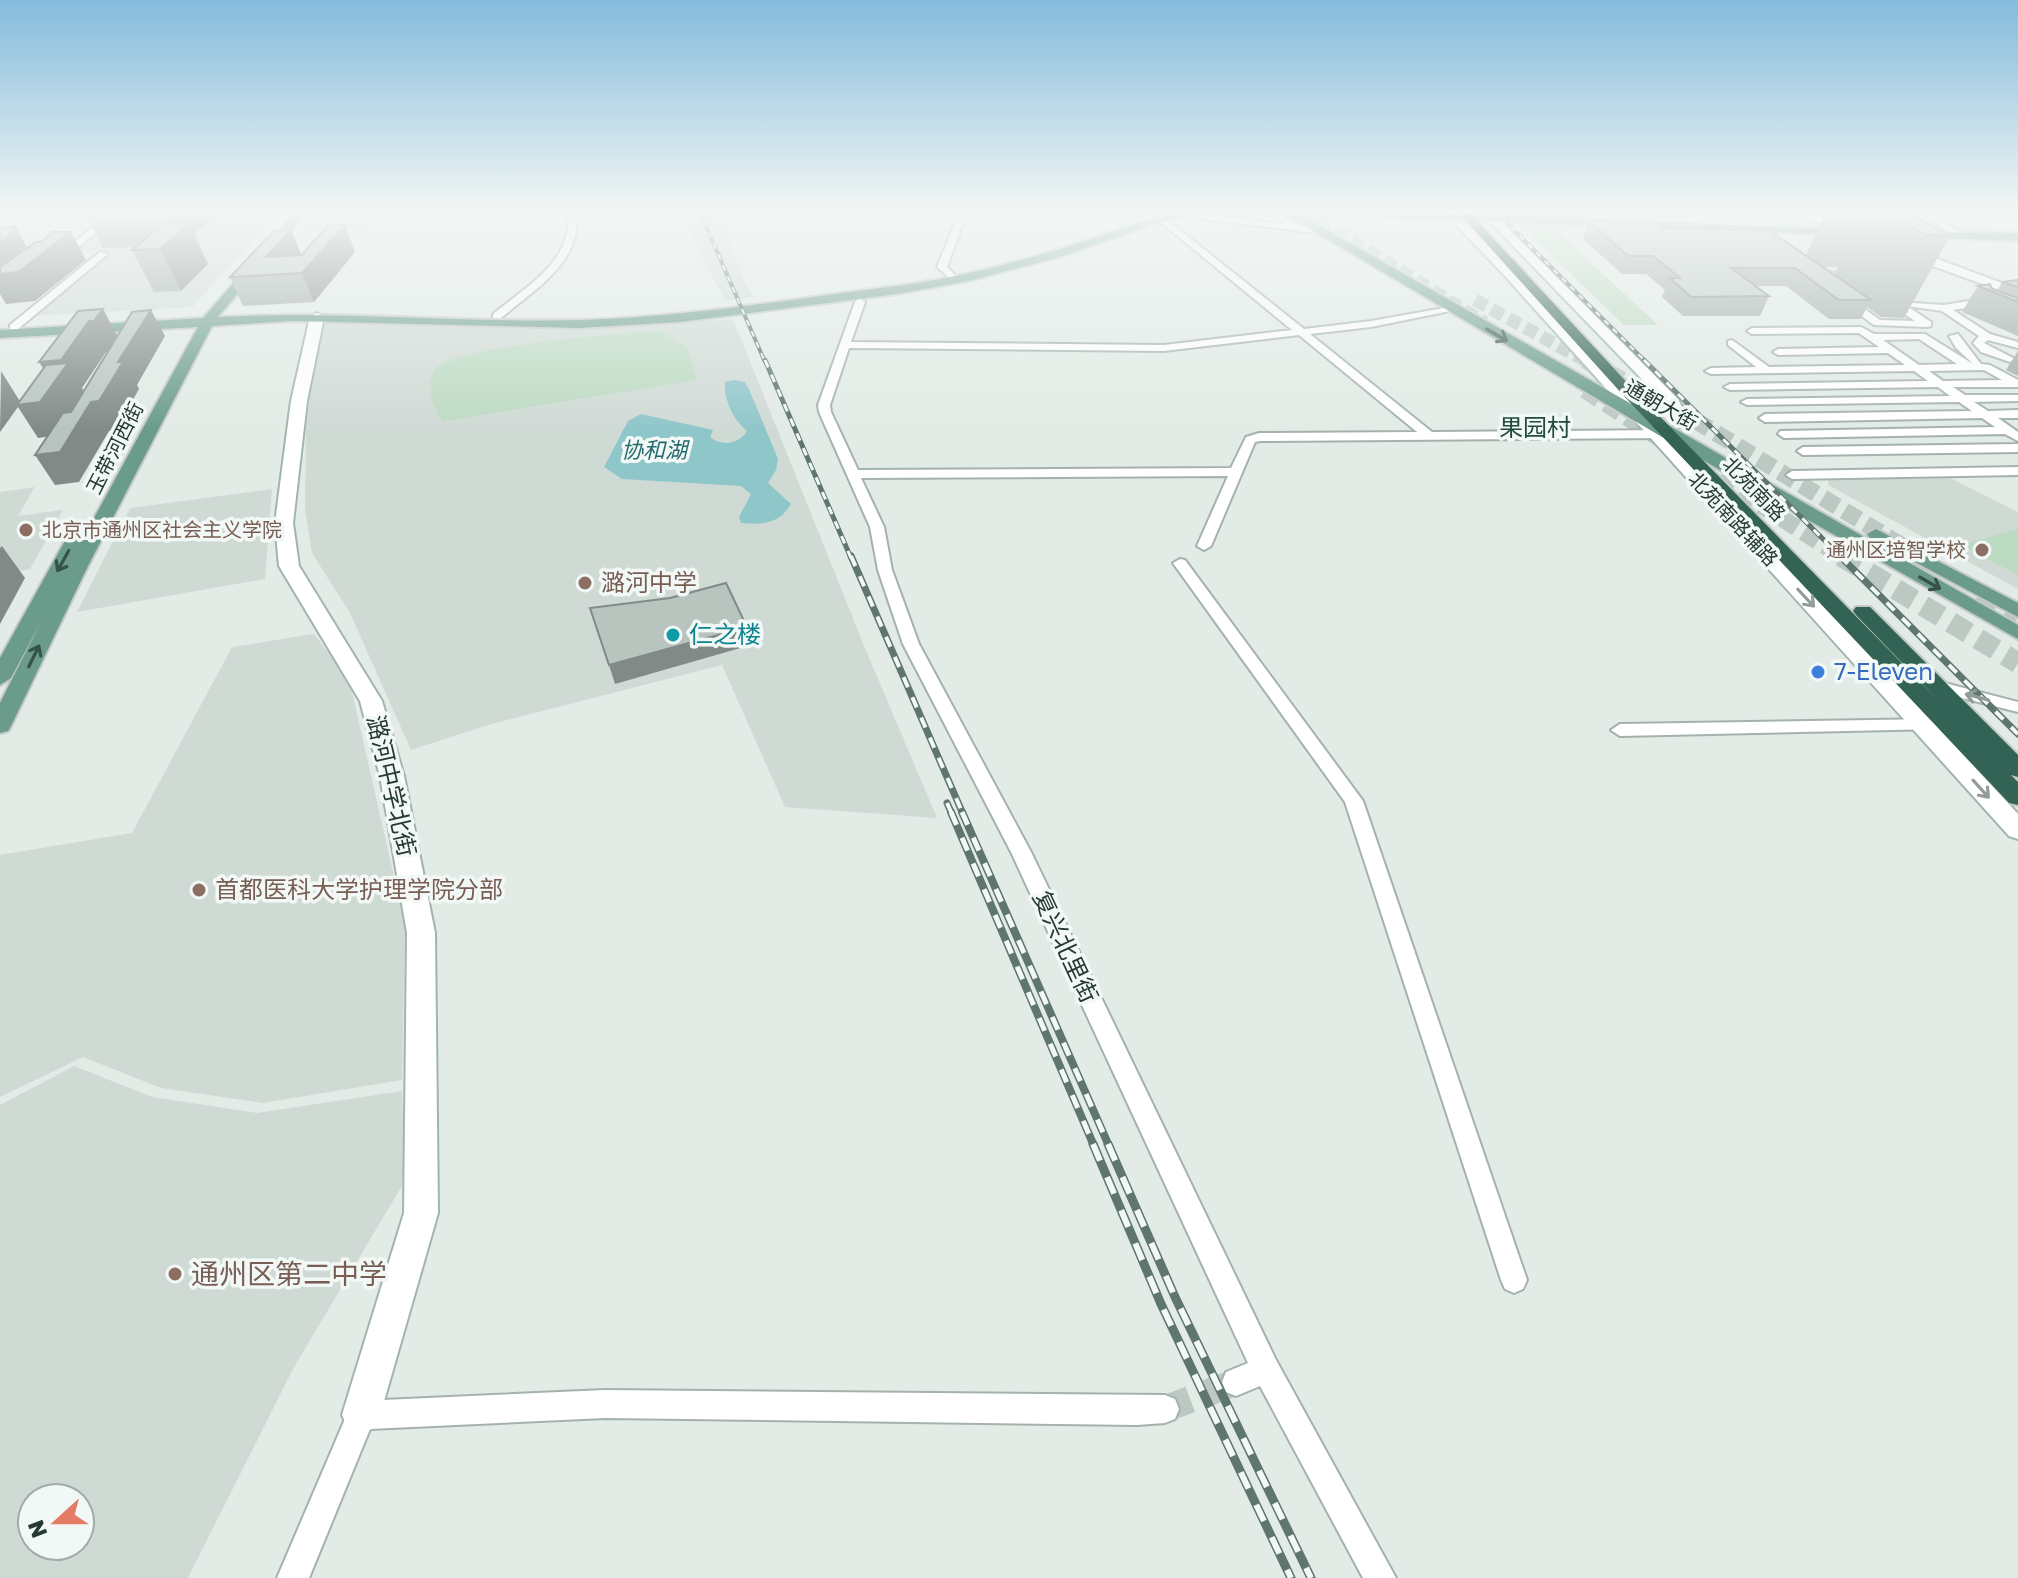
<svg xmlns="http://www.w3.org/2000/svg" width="2018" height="1578" viewBox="0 0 2018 1578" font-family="'Golos Text','Noto Sans SC',sans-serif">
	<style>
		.built { fill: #d0dad5; fill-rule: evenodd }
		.green { fill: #bddac2 }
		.water { fill: #8fc6ca }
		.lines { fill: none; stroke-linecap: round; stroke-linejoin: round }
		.street-tunnel { stroke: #bcc8c2; stroke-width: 27; stroke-dasharray: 27 14; stroke-linecap: butt }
		.highway-tunnel-far2 { stroke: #bcc8c2; stroke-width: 13; stroke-dasharray: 13 6; stroke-linecap: butt }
		.highway-tunnel-far1 { stroke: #bcc8c2; stroke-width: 17; stroke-dasharray: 17 8; stroke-linecap: butt }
		.highway-tunnel { stroke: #bcc8c2; stroke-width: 21; stroke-dasharray: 21 11; stroke-linecap: butt }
		.street-casing { stroke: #a5b2ac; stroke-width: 4 }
		.secondary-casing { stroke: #a2b5ad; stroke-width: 4 }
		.primary-casing { stroke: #c2c8c6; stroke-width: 4 }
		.highway-casing { stroke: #c2c8c6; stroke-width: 4 }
		.street { fill: #fff; fill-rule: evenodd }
		.secondary { fill: #fff; fill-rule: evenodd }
		.primary { fill: #6b9c8b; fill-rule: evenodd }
		.highway { fill: #336355; fill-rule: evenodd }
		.rail-far4-casing { stroke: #5e766d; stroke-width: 4 }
		.rail-far3-casing { stroke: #5e766d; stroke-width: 5 }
		.rail-far2-casing { stroke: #5e766d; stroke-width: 7 }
		.rail-far1-casing { stroke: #5e766d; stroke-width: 8 }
		.rail-casing { stroke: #5e766d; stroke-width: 9 }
		.rail-far4 { stroke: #f2f8f5; stroke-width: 2; stroke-dasharray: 6; stroke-linecap: butt }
		.rail-far3 { stroke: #f2f8f5; stroke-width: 3; stroke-dasharray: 8; stroke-linecap: butt }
		.rail-far2 { stroke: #f2f8f5; stroke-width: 4; stroke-dasharray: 11; stroke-linecap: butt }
		.rail-far1 { stroke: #f2f8f5; stroke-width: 5; stroke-dasharray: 14; stroke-linecap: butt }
		.rail { stroke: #f2f8f5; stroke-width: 6; stroke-dasharray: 18; stroke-linecap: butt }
		.wall { fill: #9ea9a4; fill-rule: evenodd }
		.shaded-wall { fill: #818a86 }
		.building { fill: #b8c5bf; stroke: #818a86; stroke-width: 2 }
		.oneway { stroke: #365248 }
		.oneway2 { stroke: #929c98 }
		.education-dot { fill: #8d6e63; stroke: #f2f8f5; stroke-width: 3 }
		.culture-dot { fill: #0f9aa8; stroke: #f2f8f5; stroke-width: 3 }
		.shop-dot { fill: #3f7fe0; stroke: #f2f8f5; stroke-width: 3 }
		.labels { text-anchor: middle; stroke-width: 7; stroke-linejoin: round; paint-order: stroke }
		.far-street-label { font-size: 20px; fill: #243a32; stroke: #f2f8f5 }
		.far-education-label { font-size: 20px; fill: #785e54; stroke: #f2f8f5; text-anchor: start }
		.far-water-label { font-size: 22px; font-style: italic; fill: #246a70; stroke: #f2f8f5 }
		.far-quarter-label { font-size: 24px; fill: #224a3d; stroke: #f2f8f5 }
		.education-label { font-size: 24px; fill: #785e54; stroke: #f2f8f5; text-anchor: start }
		.culture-label { font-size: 24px; fill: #0d838f; stroke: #f2f8f5; text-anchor: start }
		.shop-label { font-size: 24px; fill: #366cbe; stroke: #f2f8f5; text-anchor: start }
		.street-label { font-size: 24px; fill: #243a32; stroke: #f2f8f5 }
		.near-education-label { font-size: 28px; fill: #785e54; stroke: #f2f8f5; text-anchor: start }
	</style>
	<rect width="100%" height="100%" fill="#e2ebe6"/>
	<path class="built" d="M67,210H281L192,307L33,316L111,252L72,251L119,212L61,217Z
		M319,210H374L366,228L301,233Z
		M679,210H717L746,286L754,297L725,301Z
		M1527,210H1710L1718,219Z
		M733,319L865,648L937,818L785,807L722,665L488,725L411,750L350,613L312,553L305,509L306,430L311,385L325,323L582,330Z
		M1946,476L2018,512V589L1828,485V477Z
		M35,487L18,516L63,510L30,569L0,574V492Z
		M272,489L265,579L77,612L130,508Z
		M314,634L349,679L405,925L402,1080L263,1103L161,1088L83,1057L0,1097V855L132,833L232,647Z
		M74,1066L152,1097L257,1113L402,1091L406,1179L293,1369L188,1578H0V1105ZM32,1498H80V1546H32Z"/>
	<path class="green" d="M1515,220L1546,221L1658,325H1624Z
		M661,331L687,348L697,380L443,421C432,408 422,378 440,365C468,346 622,333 661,331Z
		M2018,529V575L1961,545Z"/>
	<path class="water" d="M734,380L745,382L749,389L778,459L776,470L768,483L791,504C779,524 763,525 741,523L739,517L751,494L741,486L622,479L604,467L628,421L641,414L713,430L710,437C722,447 739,444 747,431C733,419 724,401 725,382Z"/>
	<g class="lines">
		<path class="street-tunnel" d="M1165,1409L1236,1382"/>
		<path class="highway-tunnel-far2" d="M1303,210L1485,323
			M1475,300L1588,362"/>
		<path class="highway-tunnel-far1" d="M1585,360L1688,416L1904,547
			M1585,390L1665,442
			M1698,465L1844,558"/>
		<path class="highway-tunnel" d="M1841,556L2018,663
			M1979,594L2018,618"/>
		<defs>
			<path id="street" d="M568,210H576C584,261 535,289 501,318H493V314C528,285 574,261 568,210Z
				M1264,210H1274L1299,226L1320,230L1316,233L1171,215L1175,212L1285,224Z
				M1710,210L1727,213L1723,216Z
				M1917,210H1927L1961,233L1954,235Z
				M108,215L115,217L69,255H63V251Z
				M1161,215L1304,329L1371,321L1455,306V310L1371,327L1310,334L1432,432L1668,430L1674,434L1668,438L1260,441L1255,442L1211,546L1204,550L1197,546L1228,476L861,478L884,527L892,570L919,644L1031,852L1276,1360L1396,1578H1363L1260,1386L1236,1396L1226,1392L1222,1382L1226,1372L1248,1363L1011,852L903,644L878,570L870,527L819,412L818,405L855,302L860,299L865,302L851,342L1164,345L1292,330L1158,220ZM1299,335L1417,432L1259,433L1246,437L1231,468L858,470L831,412L830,405L849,348L1164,351Z
				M959,220L963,223L947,267L957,277L952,280L937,267L955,223Z
				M100,252L108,254L18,329H10V325Z
				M1810,271L1856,274L1899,302L1944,305L2018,293V299L1953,310L1990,334L2018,342V348L1988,340L1984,343L2015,359L2010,362L1981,352L1973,343L1979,336L1942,311L1907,306L1931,322V326L1927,327L1874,325L1807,276V272ZM1821,277L1851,279L1915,321L1880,320Z
				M1861,327L1874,334H1925L1973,364L1956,348L1949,336L1958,334L1981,364L1990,365L2018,380V387H1953L1965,395H2018V401L1974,402L1988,411L2018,410V418H1998L2018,432V441L2005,434L1784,438L1778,434L1780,431L1995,427L1982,418L1765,422L1759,418L1765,414L1972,411L1959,402L1747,405L1741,402L1747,399L1950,396L1938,387L1730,390L1724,387L1730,384L1928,381L1914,371L1711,374L1705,371L1711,368L1756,367L1728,345V341L1732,340L1769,367L1905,365L1888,353L1778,355L1773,352L1778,349L1879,347L1859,333L1752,334L1747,331L1752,328ZM1919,339L1957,364L1919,365L1883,340ZM1984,370L2002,380L1943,381L1929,371Z
				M2018,444V452L1803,455L1797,451L1803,447Z
				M2018,467V475L1792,479L1786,475L1792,471Z
				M1180,559L1185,560L1363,801L1527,1280L1523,1289L1514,1293L1505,1289L1501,1280L1345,802L1173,563Z
				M1937,681L2018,702V712L1931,690L1929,686Z
				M1934,719L1942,725L1940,729L1620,736L1611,730L1620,724Z
				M605,1390L1165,1395L1175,1399L1179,1409L1175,1419L1165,1423L1137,1425L605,1418L370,1429L309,1578H277L351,1405L361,1401Z"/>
			<path id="secondary" d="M1442,210H1453L1512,269L2018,814V839L2009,836L1504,275Z
				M1787,210H1802L1859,233L1849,235Z
				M1480,214L1499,219L1678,399L1690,424L1688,427H1676L1666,404L1491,223L1476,219L1474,217Z
				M1903,249H1911L2018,289V297L1903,255Z
				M317,313L324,317L307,401L293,523L299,566L382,701L404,776L435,933L438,1213L380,1415L374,1428L361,1434L348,1428L342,1415L404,1213L407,933L380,776L360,701L279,566L275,523L291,401L310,317Z"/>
			<path id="primary" d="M297,210H309L218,317C339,310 460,323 581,320C684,317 786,300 888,287C944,280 999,267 1053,251C1111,234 1162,209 1223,210L1163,221L1063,256L969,281L897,294L680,322L579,328L291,321L212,326L88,566L11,726L8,731L0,733V703L43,618L11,678L0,685V658L66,539L73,537L81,542L198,327L0,338V330L203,318Z
				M1278,210H1370L1853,230V234L1849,235L1299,214L2018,625V639L1662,437Z
				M1914,232L2018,233V241L1918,237L1912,234Z
				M1876,529L2018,603V617L1870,538L1867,534Z"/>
			<path id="highway" d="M1456,210H1467L1633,389L1943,705L1856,615L1853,611L1856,607H1870L2018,755V777L2011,775L2018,782V805L2009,803L1623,395Z"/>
		</defs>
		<use href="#street" class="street-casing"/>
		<use href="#secondary" class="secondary-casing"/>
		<use href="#primary" class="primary-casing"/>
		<use href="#highway" class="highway-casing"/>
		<use href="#street" class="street"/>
		<use href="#secondary" class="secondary"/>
		<use href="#primary" class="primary"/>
		<use href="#highway" class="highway"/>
		<defs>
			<path id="rail-far4" d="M699,210L765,362
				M1494,210L1646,362"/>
			<path id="rail-far3" d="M765,360L851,558
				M1644,360L1842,558"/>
			<path id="rail-far2" d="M851,556L963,814
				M1840,556L2018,734
				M947,803L952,814"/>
			<path id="rail-far1" d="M951,812L1094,1146
				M962,812L1109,1146"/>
			<path id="rail" d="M1093,1144L1161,1304L1291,1578
				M1108,1144L1175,1297L1311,1578"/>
		</defs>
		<use href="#rail-far4" class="rail-far4-casing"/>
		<use href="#rail-far3" class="rail-far3-casing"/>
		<use href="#rail-far2" class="rail-far2-casing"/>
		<use href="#rail-far1" class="rail-far1-casing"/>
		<use href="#rail" class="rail-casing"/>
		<use href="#rail-far4" class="rail-far4"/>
		<use href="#rail-far3" class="rail-far3"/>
		<use href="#rail-far2" class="rail-far2"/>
		<use href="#rail-far1" class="rail-far1"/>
		<use href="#rail" class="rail"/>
	</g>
	<path class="wall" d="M83,210H218L219,212L194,234L208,264L181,291L154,292L132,250L136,247L103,248Z
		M1827,210H1902L1950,236L1904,318L1881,317L1867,307L1861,319H1829L1786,286H1756L1769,296L1760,316H1683L1662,297L1665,290L1646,274H1622L1583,239L1589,221L1664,228L1806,255ZM1823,267H1838L1834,275Z
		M345,225L355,252L314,302L243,306L230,277L291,230L302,255Z
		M2018,280V336L1962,312L1978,286L1997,291L2002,282Z
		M2018,351V376L2006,370Z"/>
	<path class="shaded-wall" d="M165,210H218L219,212L194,234L208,264L181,291L160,249L177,234Z
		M345,225L355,252L314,302L302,273Z
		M15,226L34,260L71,232L86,260L35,301L6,304L0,294V242Z
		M291,230L302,257H266Z
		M103,309L119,339L111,351L106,352L82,388L86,395L60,435L38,438L18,407L0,432L1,371L21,403L53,384L39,362Z
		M151,310L165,336L137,385L139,389L116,430L109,431L79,482L55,485L35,455L91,402Z
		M2,546L25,578L0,624V548Z
		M747,627L751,645L615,684L609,665Z"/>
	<path class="building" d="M1882,210H1902L1950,236L1925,235Z
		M1589,221L1656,222L1664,228L1770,231L1871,300H1839L1795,268H1731L1769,296L1691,297L1670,278H1680L1653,256H1628Z
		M189,223L160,249L132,250L162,225Z
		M328,225H345L302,273L230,277L274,231L291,230L266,257L302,255Z
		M15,226L7,238L0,242V228Z
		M52,232H71L18,272L0,274V267L36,242H42Z
		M2018,280V287L2002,282Z
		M1990,284L1992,289L2018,298V302L1978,286Z
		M103,309L94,321H89L61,360L39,362L78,311Z
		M151,310L118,362H123L99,401L91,402L60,452L35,455L63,413L71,412L132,312Z
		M68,363L40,402L17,405L46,365Z
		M726,583L747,627L609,665L590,608L670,598Z"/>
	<defs><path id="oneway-shaft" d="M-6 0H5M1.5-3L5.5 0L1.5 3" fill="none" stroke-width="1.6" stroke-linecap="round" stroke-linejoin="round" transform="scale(2)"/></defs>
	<g class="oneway">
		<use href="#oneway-shaft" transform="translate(1497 335) rotate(30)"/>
		<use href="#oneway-shaft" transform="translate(63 561) rotate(119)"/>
		<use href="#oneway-shaft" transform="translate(1930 583) rotate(30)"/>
		<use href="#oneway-shaft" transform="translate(34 656) rotate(-64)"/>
	</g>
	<g class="oneway2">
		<use href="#oneway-shaft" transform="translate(1806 598) rotate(47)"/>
		<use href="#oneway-shaft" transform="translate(1977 697) rotate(-165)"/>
		<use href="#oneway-shaft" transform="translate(1981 789) rotate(48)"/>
	</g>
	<linearGradient id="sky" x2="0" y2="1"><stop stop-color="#84bbdc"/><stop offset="0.49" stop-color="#f2f6f4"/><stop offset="1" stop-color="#f2f6f4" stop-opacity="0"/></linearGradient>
	<rect width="2018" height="431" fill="url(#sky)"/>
	<g class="education-dot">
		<circle cx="26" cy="530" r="8"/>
		<circle cx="1982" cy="550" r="8"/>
		<circle cx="585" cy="583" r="8"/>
		<circle cx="199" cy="890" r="8"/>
		<circle cx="175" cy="1274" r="8"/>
	</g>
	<circle class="culture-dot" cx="673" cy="635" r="8"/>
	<circle class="shop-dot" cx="1818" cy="672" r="8"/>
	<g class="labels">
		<g class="far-street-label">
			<text transform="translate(1661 405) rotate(30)" y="7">通朝大街</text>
			<text transform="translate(115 448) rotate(-63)" y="7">玉带河西街</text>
			<text transform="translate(1754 489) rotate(46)" y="7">北苑南路</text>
			<text transform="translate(1733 519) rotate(47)" y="7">北苑南路辅路</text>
		</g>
		<g class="far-education-label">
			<text x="42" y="537">北京市通州区社会主义学院</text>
			<text x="1966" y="557" text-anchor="end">通州区培智学校</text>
		</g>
		<g class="far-water-label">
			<text x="654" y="458">协和湖</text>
		</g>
		<g class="far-quarter-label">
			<text x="1535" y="436">果园村</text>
		</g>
		<g class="education-label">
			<text x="601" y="591">潞河中学</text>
			<text x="215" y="898">首都医科大学护理学院分部</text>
		</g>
		<g class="culture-label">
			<text x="689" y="643">仁之楼</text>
		</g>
		<g class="shop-label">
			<text x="1834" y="680">7-Eleven</text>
		</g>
		<g class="street-label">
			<text transform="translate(391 786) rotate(77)" y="8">潞河中学北街</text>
			<text transform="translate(1065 947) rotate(65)" y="8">复兴北里街</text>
		</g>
		<g class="near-education-label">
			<text x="191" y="1284">通州区第二中学</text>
		</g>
	</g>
	<g transform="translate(56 1522) rotate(249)"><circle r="38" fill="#f2f8f5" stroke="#a0aca7" stroke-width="2"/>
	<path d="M0-6L14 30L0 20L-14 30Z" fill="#e47b67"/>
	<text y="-12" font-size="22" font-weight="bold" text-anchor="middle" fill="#243a32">N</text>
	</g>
</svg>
